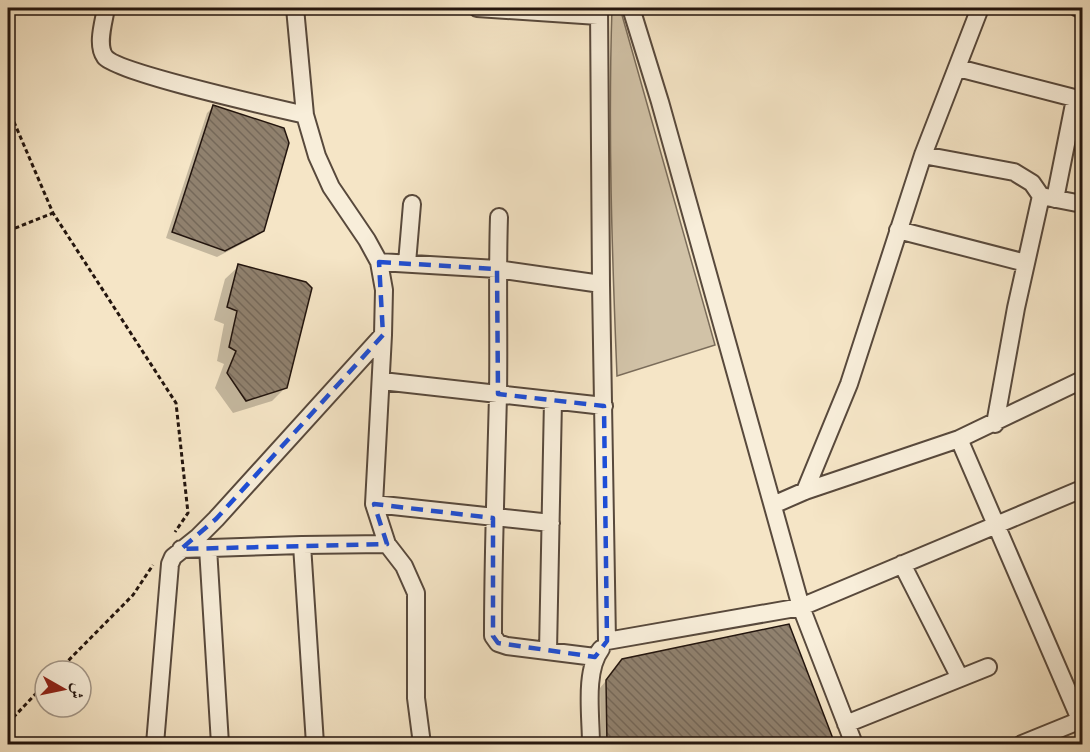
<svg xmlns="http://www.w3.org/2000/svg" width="1090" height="752" viewBox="0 0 1090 752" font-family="'IM FELL French Canon',Amiri,serif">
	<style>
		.park { fill: #d1c2a7; stroke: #7a6c5a; stroke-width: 1.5 }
		.shadow { fill: #0003 }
		.building { fill: url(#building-back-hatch); stroke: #23150e; stroke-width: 1.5 }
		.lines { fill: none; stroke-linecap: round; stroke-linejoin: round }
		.minor-casing { stroke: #58493c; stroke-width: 20 }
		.path { stroke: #23150e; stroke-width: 3; stroke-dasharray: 4.5 3; stroke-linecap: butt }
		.minor { stroke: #f8eeda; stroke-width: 16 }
		.marked { fill: none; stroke: #1d4ed8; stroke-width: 4.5; stroke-dasharray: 12 8; stroke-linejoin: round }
	</style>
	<defs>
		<pattern id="building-back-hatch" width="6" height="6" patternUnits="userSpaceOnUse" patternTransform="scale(1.5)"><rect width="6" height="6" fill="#90816e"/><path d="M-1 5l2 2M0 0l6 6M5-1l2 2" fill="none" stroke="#756859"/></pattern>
	</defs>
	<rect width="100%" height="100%" fill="#f5e5c6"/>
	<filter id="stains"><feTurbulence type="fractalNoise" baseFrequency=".00333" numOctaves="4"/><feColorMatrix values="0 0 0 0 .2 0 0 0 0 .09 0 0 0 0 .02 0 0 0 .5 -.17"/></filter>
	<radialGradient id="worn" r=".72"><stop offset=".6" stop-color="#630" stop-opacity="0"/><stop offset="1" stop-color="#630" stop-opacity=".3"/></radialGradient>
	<path class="park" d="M612,8H620L715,345L617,376C612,253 608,131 612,8Z"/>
	<path class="shadow" d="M213,107L262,230L255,237L217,257L166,238L207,113Z
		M239,266L286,387L272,401L233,413L215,388L224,364L217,361L224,324L214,320L225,279Z
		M788,626L834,744H601L600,688L623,660Z"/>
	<path class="building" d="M213,105L284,128L289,143L264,231L225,251L172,232Z
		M238,264L306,282L312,288L287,388L246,401L227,373L236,351L229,347L237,311L227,307Z
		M789,624L835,744H607L606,680L622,659Z"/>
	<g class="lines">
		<defs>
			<path id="minor" d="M106,8C104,21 96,45 105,57C118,73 276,108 305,115
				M295,8L305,115L317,156L331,187L367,240L379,262L384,290L383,335L374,504L387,544L404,566L416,593V698L422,744
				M477,8L598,16
				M599,8L601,284L607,641L801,607L1082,489
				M631,8L660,102L801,607L854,744
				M1078,8L1082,9
				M958,68L1082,100
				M923,155L1014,172L1032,183L1041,196L1082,204
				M1055,199L1075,99
				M499,217C497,276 499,335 498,395C496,475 493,555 493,636L498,643L507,646L595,657
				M898,230L1026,263
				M379,262L497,269L601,284
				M407,263L412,204
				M382,381L604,406
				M995,424L1016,308L1041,196
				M959,439L1082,724
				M805,491L849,384L923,155L980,8
				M374,504L551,523
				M773,505L805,491L959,439L1082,380
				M302,545L387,544
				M208,548L220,744
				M181,549L302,545L315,744
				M902,564L960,678
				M548,651L553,400
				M846,724L988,667
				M155,744L170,564L173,557L198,537L216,519L383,335
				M591,744C591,716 584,671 601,649
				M1022,744L1081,720"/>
		</defs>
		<use href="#minor" class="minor-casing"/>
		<path class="path" d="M8,108L53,213L176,403L188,513L175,532
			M8,231L53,213
			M58,671L133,595L153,565
			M8,723L45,684"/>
		<use href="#minor" class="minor"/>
	</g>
	<path class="marked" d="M379,262L497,269L498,394L604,406L607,641L595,657L498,643L493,636V518L374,504L387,544L181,549L216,519L383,335Z"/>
	<rect width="1090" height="752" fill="none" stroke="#f5e5c6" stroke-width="30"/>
	<rect x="9" y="9" width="1072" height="734" fill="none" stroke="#23150e" stroke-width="3"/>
	<rect x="15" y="15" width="1060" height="722" fill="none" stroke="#23150e" stroke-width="1.5"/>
	<g transform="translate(63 689) rotate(99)"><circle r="28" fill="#f8eeda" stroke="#a39788" stroke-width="1.5"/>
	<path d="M0-4.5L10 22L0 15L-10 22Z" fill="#8f2418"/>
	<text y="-9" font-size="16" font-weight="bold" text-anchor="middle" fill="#23150e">ش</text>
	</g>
	<rect width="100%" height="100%" filter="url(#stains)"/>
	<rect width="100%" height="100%" fill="url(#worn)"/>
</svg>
